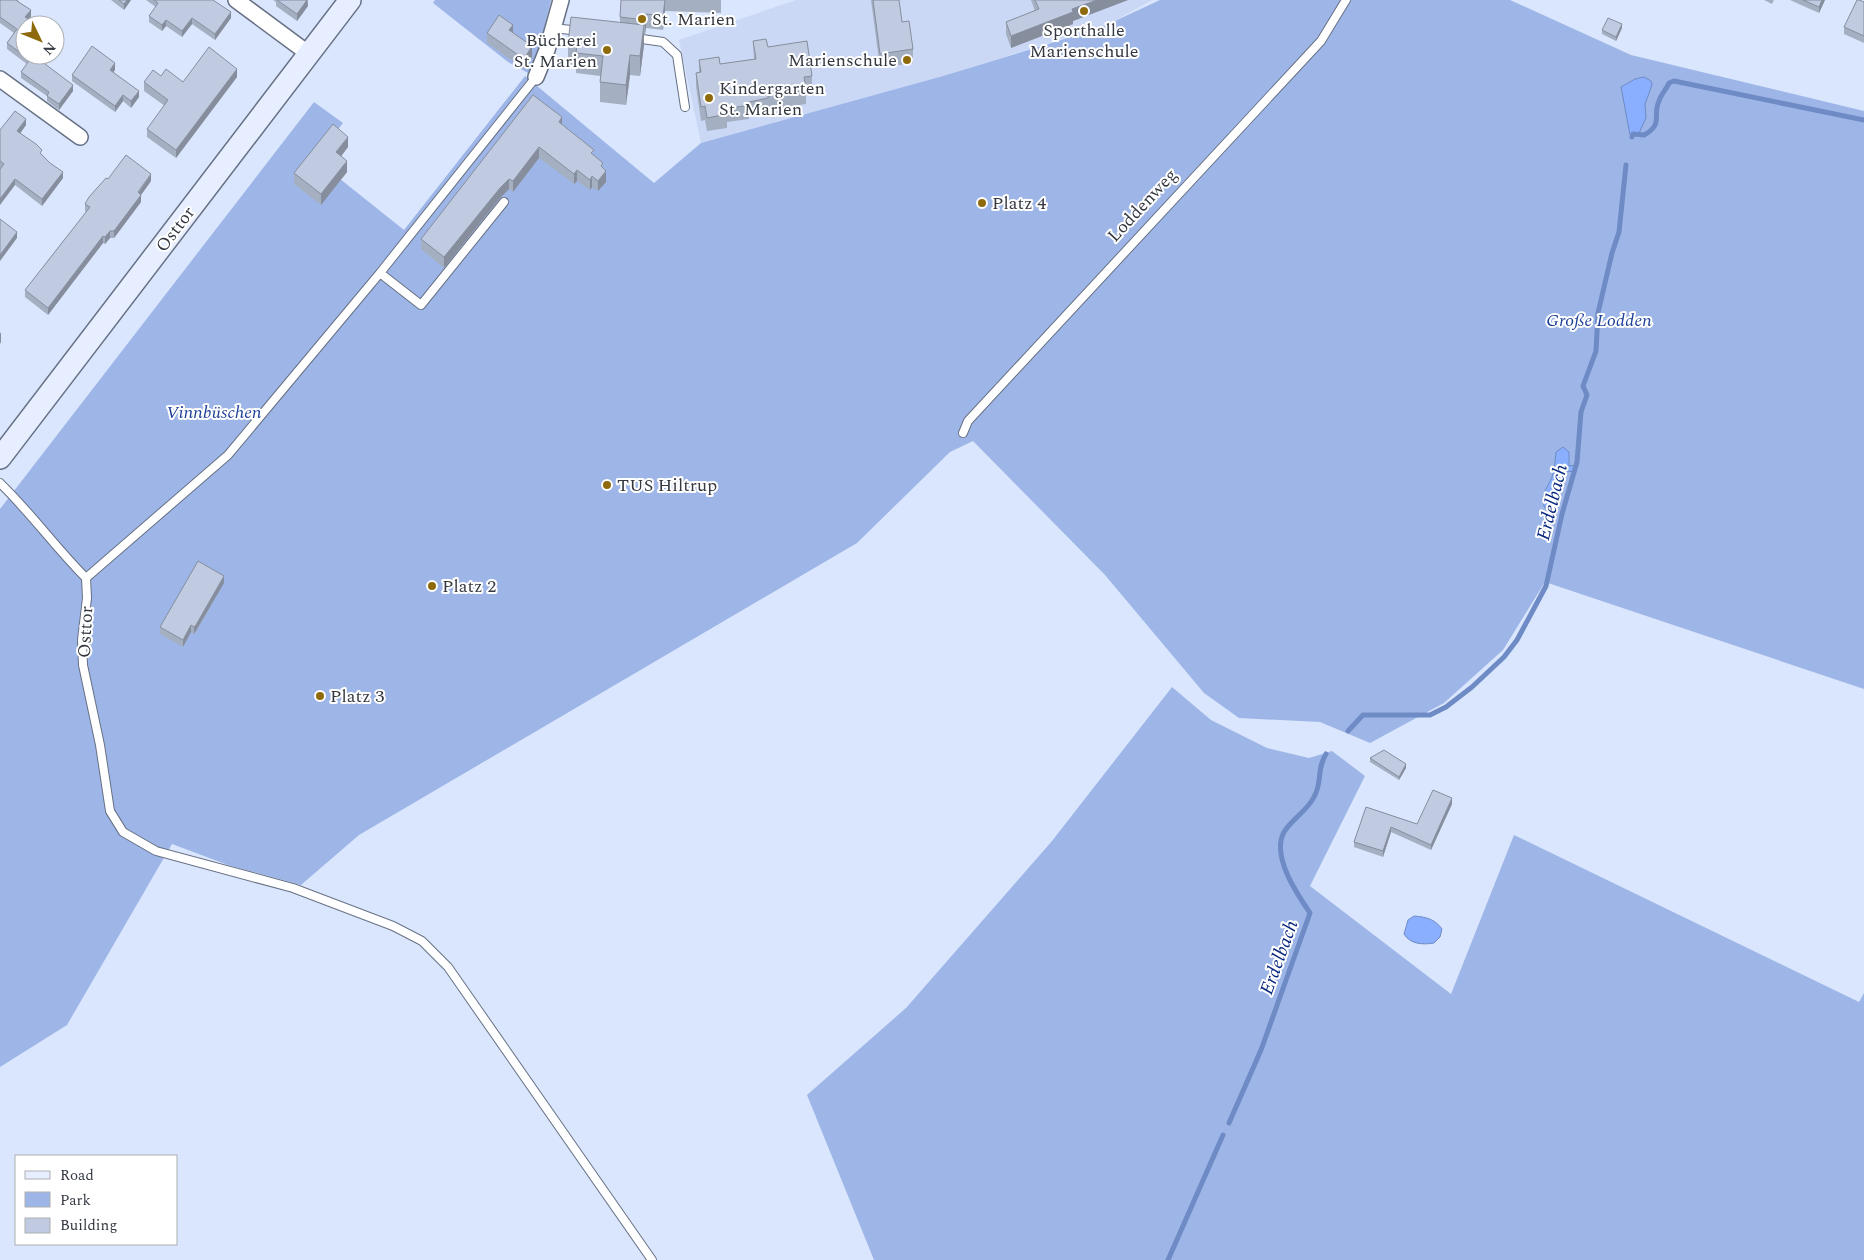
<svg xmlns="http://www.w3.org/2000/svg" width="1864" height="1260" viewBox="0 0 1864 1260" font-family="Spectral,serif">
	<style>
		.built { fill: #cad8f5 }
		.green { fill: #9eb6e7 }
		.water { fill: #89affe; stroke: #6f8bc5 }
		.lines { fill: none; stroke-linecap: round; stroke-linejoin: round }
		.stream { stroke: #6f8bc5; stroke-width: 5 }
		.service-casing { stroke: #677185; stroke-width: 10 }
		.minor-casing { stroke: #677185; stroke-width: 18 }
		.secondary-casing { stroke: #677185; stroke-width: 24 }
		.service { stroke: #fff; stroke-width: 8 }
		.minor { stroke: #fff; stroke-width: 15 }
		.secondary { stroke: #e6eeff; stroke-width: 21 }
		.wall { fill: #a5afc2 }
		.shaded-wall { fill: #868e9e }
		.building { fill: #c0cbe2; stroke: #868e9e }
		.poi-dot { fill: #8e6a0d; stroke: #fff; stroke-width: 2 }
		.labels { text-anchor: middle; stroke-width: 4; stroke-linejoin: round; paint-order: stroke }
		.poi-label { font-size: 18px; fill: #333841; stroke: #fff; text-anchor: start }
		.street-label { font-size: 18px; fill: #333841; stroke: #fff }
		.park-label { font-size: 18px; font-style: italic; fill: #1b3e97; stroke: #fff }
		.water-label { font-size: 19px; font-style: italic; fill: #082880; stroke: #fff }
	</style>
	<rect width="100%" height="100%" fill="#dae6fd"/>
	<path class="built" d="M796,0H1152L1107,25L943,76L701,143L679,40Z"/>
	<path class="green" d="M435,0H551L538,53L528,73L508,62L433,3Z
		M1160,0H1510L1631,55L1864,111V689L1545,582L1503,650L1444,703L1370,743L1320,722L1239,718L1204,693L1105,575L973,441L950,452L857,543L359,835L301,885L228,865L172,844L67,1025L0,1067V509L314,102L343,123L315,159L404,230L525,76L654,183L701,143L943,76L1048,44L1102,27Z
		M1172,687L1211,720L1267,748L1309,758L1332,751L1365,776L1310,886L1451,994L1514,835L1859,1002L1864,993V1260H874L807,1095L906,1008L1052,841Z"/>
	<path class="water" d="M1644,77L1651,81L1652,85L1645,104L1646,118L1639,133L1632,137L1630,135L1621,87L1635,79Z
		M1563,447L1569,452V466L1576,465L1574,472L1567,471L1554,504L1551,507L1545,508C1539,496 1548,487 1552,477C1555,470 1555,460 1556,452Z
		M1414,916C1426,917 1435,919 1442,929L1440,937L1434,943C1422,945 1410,944 1404,934L1408,920Z"/>
	<g class="lines">
		<path class="stream" d="M1632,137L1633,134L1644,135C1664,124 1652,116 1659,101C1661,94 1666,90 1669,83L1674,81L1864,120
			M1348,731L1363,715H1430L1446,707L1472,687L1504,657L1517,640L1546,586L1562,514L1577,462L1581,412L1587,395L1583,386L1596,351L1598,313L1612,253L1619,232L1626,165
			M1229,1123L1261,1050L1310,913C1297,894 1271,856 1284,832C1292,819 1307,811 1314,797C1323,781 1316,770 1326,754
			M1168,1260L1223,1135"/>
		<defs>
			<path id="service" d="M554,28L579,31
				M635,38L663,42L677,55L685,107
				M380,273L421,305L504,202
				M963,433L968,421L1321,41L1346,0
				M0,483C31,513 56,548 86,578L87,598L82,640L83,665L100,745L110,811L123,832L156,851L293,888L393,926L422,941L448,967L652,1260
				M86,578L228,455L380,273L536,77"/>
			<path id="minor" d="M236,0L309,54
				M536,77L547,50L561,0
				M0,79L80,137"/>
			<path id="secondary" d="M0,458L350,0"/>
		</defs>
		<use href="#service" class="service-casing"/>
		<use href="#minor" class="minor-casing"/>
		<use href="#secondary" class="secondary-casing"/>
		<use href="#service" class="service"/>
		<use href="#minor" class="minor"/>
		<use href="#secondary" class="secondary"/>
	</g>
	<path class="wall" d="M0,0H18V1L31,17L28,20L25,55H37L35,57L73,91L59,110L47,101V96L21,78V72L27,64L7,49V43L14,33L0,23Z
		M111,0H131L124,10Z
		M146,0H213L231,18L215,40L192,24L182,37L166,26L162,31L149,22V16L156,7Z
		M273,0H308V6L297,21L276,6V2Z
		M649,0H721V13L665,11L663,30L646,28L645,34H644V45L640,76L630,75L626,105L600,102V76L576,73V65L568,64V43L620,22V17Z
		M871,0H899L902,22L913,49V63L880,68Z
		M1031,0H1128L1073,21V24L1011,48L1006,34V22L1035,11Z
		M1764,0H1774L1772,4Z
		M1790,0H1825L1819,13Z
		M1864,2V43L1844,34V27Z
		M1622,28L1616,41L1602,34V30Z
		M487,33L532,57L524,69L487,43Z
		M753,41L768,47L812,76V89L806,91V104L768,110V112L749,115V119L727,122V128L707,131L705,120L701,121L696,86V73L699,72V60L720,64L754,59Z
		M115,70L113,72L139,97L131,108L123,101L115,112L72,81V75Z
		M161,76L183,82L237,77L176,158L147,137V129L165,106L144,91V82Z
		M26,125L20,133L42,155L63,178L42,206L15,185L0,168V130Z
		M562,125L594,156L603,168L606,182L598,191L592,187L590,190L577,181L574,184L539,158L513,192L509,189L500,198L444,268L421,249V239Z
		M348,147L341,156L347,172L321,205L294,184V173Z
		M108,179L151,181L141,195V202L114,238H110L105,244L103,243L48,315L25,297V290L86,212L85,211V204Z
		M224,583L196,632L194,634L191,632L183,647L160,634V627Z
		M1370,758L1406,768L1399,780L1370,762Z
		M1452,804L1431,850L1391,832L1383,857L1354,847V842L1366,807L1417,824Z"/>
	<path class="shaded-wall" d="M127,0H131L124,10V4Z
		M307,0L308,6L297,21V14Z
		M665,0V11L663,30V16Z
		M1097,0H1128L1073,21V24L1011,48V36L1072,9Z
		M1822,0H1825L1819,13V7Z
		M31,10V17L25,24V17Z
		M231,12V18L215,40V34Z
		M646,14V28L645,34V20Z
		M192,18V24L182,37V31Z
		M166,20V26L162,31V25Z
		M1622,24V28L1616,41V37Z
		M513,25V35L509,30Z
		M644,25V45L640,76V56Z
		M532,46V57L524,69V59Z
		M630,55V75L626,105V85Z
		M115,63V70L110,76V70Z
		M237,69V77L176,158V150Z
		M73,85V91L59,110V104Z
		M139,91V97L131,108V101Z
		M123,95V101L115,112V106Z
		M562,117V128L559,122Z
		M26,119V125L17,138V131Z
		M348,137V147L336,163V152Z
		M539,147V158L513,192V181Z
		M347,161V172L321,205V194Z
		M577,170V181L574,184V174Z
		M606,171V182L598,191V181Z
		M63,172V178L42,206V199Z
		M151,174V181L141,195V202L114,238V231Z
		M592,176V187L590,190V180Z
		M15,179V185L0,205V199Z
		M509,179V189L500,198L444,268V257L500,188Z
		M110,231V238L105,244V237Z
		M17,232V238L0,261V255Z
		M103,236V243L48,315V308Z
		M1,332V342L0,344V334Z
		M224,576V583L194,634V627Z
		M191,625V632L183,647V640Z
		M1406,764V768L1399,780V777Z
		M1452,798V804L1431,850V845Z
		M1391,827V832L1383,857V851Z"/>
	<path class="building" d="M0,0H17V1L31,10L25,17L36,25H25V55H32L29,59L7,43L17,29L0,17Z
		M119,0H127L124,4Z
		M154,0H213L231,12L215,34L192,18L182,31L166,20L162,25L149,16L158,3Z
		M277,0H307L297,14Z
		M621,0H665L663,16L646,14L645,20L620,17Z
		M873,0H899L902,22L909,21L913,49L880,54Z
		M1035,0H1097L1072,9L1073,12L1011,36L1006,22L1039,9Z
		M1803,0H1822L1819,7Z
		M1857,0H1859L1864,2V36L1844,27Z
		M499,15L513,25L509,30L532,46L524,59L487,33Z
		M571,17L644,25L640,56L630,55L626,85L600,82L603,56L576,53L577,45L568,43Z
		M1608,18L1622,24L1616,37L1602,30Z
		M766,39L768,47L807,41L812,76L804,77L806,90L768,96V98L749,102V105L726,109L727,114L707,118L705,106L701,107L696,73L701,72L699,60L719,57L720,64L756,59L753,41Z
		M92,46L115,63L110,70L139,91L131,101L123,95L115,106L72,75Z
		M209,47L237,69L176,150L147,129L168,100L144,82L153,70L161,76L166,69L183,82Z
		M33,55L73,85L59,104L47,96L49,92L21,72Z
		M533,95L562,117L559,122L594,150L591,153L603,163L601,166L606,171L598,181L592,176L590,180L577,170L574,174L539,147L513,181L509,179L500,188L444,257L421,239Z
		M15,111L26,119L17,131L36,144L42,150L40,153L50,163L63,172L42,199L15,179L0,199V169L4,164L0,161V130Z
		M333,124L348,137L336,152L347,161L321,194L294,173Z
		M126,155L151,174L138,192L141,195L114,231H110L105,237L103,236L48,308L25,290L90,207L85,204L89,197L106,178L108,179Z
		M0,219L17,232L0,255Z
		M198,561L224,576L196,625L194,627L191,625L183,640L160,627Z
		M1384,750L1406,764L1399,777L1370,758Z
		M1433,790L1452,798L1431,845L1391,827L1383,851L1354,842L1366,807L1417,824Z"/>
	<g class="poi-dot">
		<circle cx="1084" cy="11" r="5"/>
		<circle cx="642" cy="19" r="5"/>
		<circle cx="607" cy="50" r="5"/>
		<circle cx="907" cy="60" r="5"/>
		<circle cx="709" cy="98" r="5"/>
		<circle cx="982" cy="203" r="5"/>
		<circle cx="607" cy="485" r="5"/>
		<circle cx="432" cy="586" r="5"/>
		<circle cx="320" cy="696" r="5"/>
	</g>
	<g class="labels">
		<g class="poi-label">
			<text x="652" y="25">St. Marien</text>
			<text x="1084" y="36" text-anchor="middle">Sporthalle<tspan x="1084" dy="21">Marienschule</tspan></text>
			<text x="597" y="46" text-anchor="end">Bücherei<tspan x="597" dy="21">St. Marien</tspan></text>
			<text x="897" y="66" text-anchor="end">Marienschule</text>
			<text x="719" y="94">Kindergarten<tspan x="719" dy="21">St. Marien</tspan></text>
			<text x="992" y="209">Platz 4</text>
			<text x="617" y="491">TUS Hiltrup</text>
			<text x="442" y="592">Platz 2</text>
			<text x="330" y="702">Platz 3</text>
		</g>
		<g class="street-label">
			<text transform="translate(1142 205) rotate(-47)" y="6">Loddenweg</text>
			<text transform="translate(175 229) rotate(-53)" y="6">Osttor</text>
			<text transform="translate(85 632) rotate(-87)" y="6">Osttor</text>
		</g>
		<g class="park-label">
			<text x="1599" y="326">Große Lodden</text>
			<text x="214" y="418">Vinnbüschen</text>
		</g>
		<g class="water-label">
			<text transform="translate(1551 502) rotate(-76)" y="7">Erdelbach</text>
			<text transform="translate(1278 957) rotate(-70)" y="7">Erdelbach</text>
		</g>
	</g>
	<rect x="15" y="1155" width="162" height="90" fill="#ffffff" stroke="#adafb3"/>
	<rect x="25" y="1171" width="25" height="8" fill="#e6eeff" stroke="#adafb3"/>
	<text x="60" y="1180" font-size="15" fill="#333841">Road</text>
	<rect x="25" y="1192" width="25" height="15" fill="#9eb6e7" stroke="#adafb3"/>
	<text x="60" y="1205" font-size="15" fill="#333841">Park</text>
	<rect x="25" y="1218" width="25" height="15" fill="#c0cbe2" stroke="#adafb3"/>
	<text x="60" y="1230" font-size="15" fill="#333841">Building</text>
	<g transform="translate(40 40) rotate(133)"><circle r="24" fill="#ffffff" stroke="#adafb3"/>
	<path d="M0-4L9 19L0 12L-9 19Z" fill="#8e6a0d"/>
	<text y="-8" font-size="14" font-weight="bold" text-anchor="middle" fill="#333841">N</text>
	</g>
</svg>
